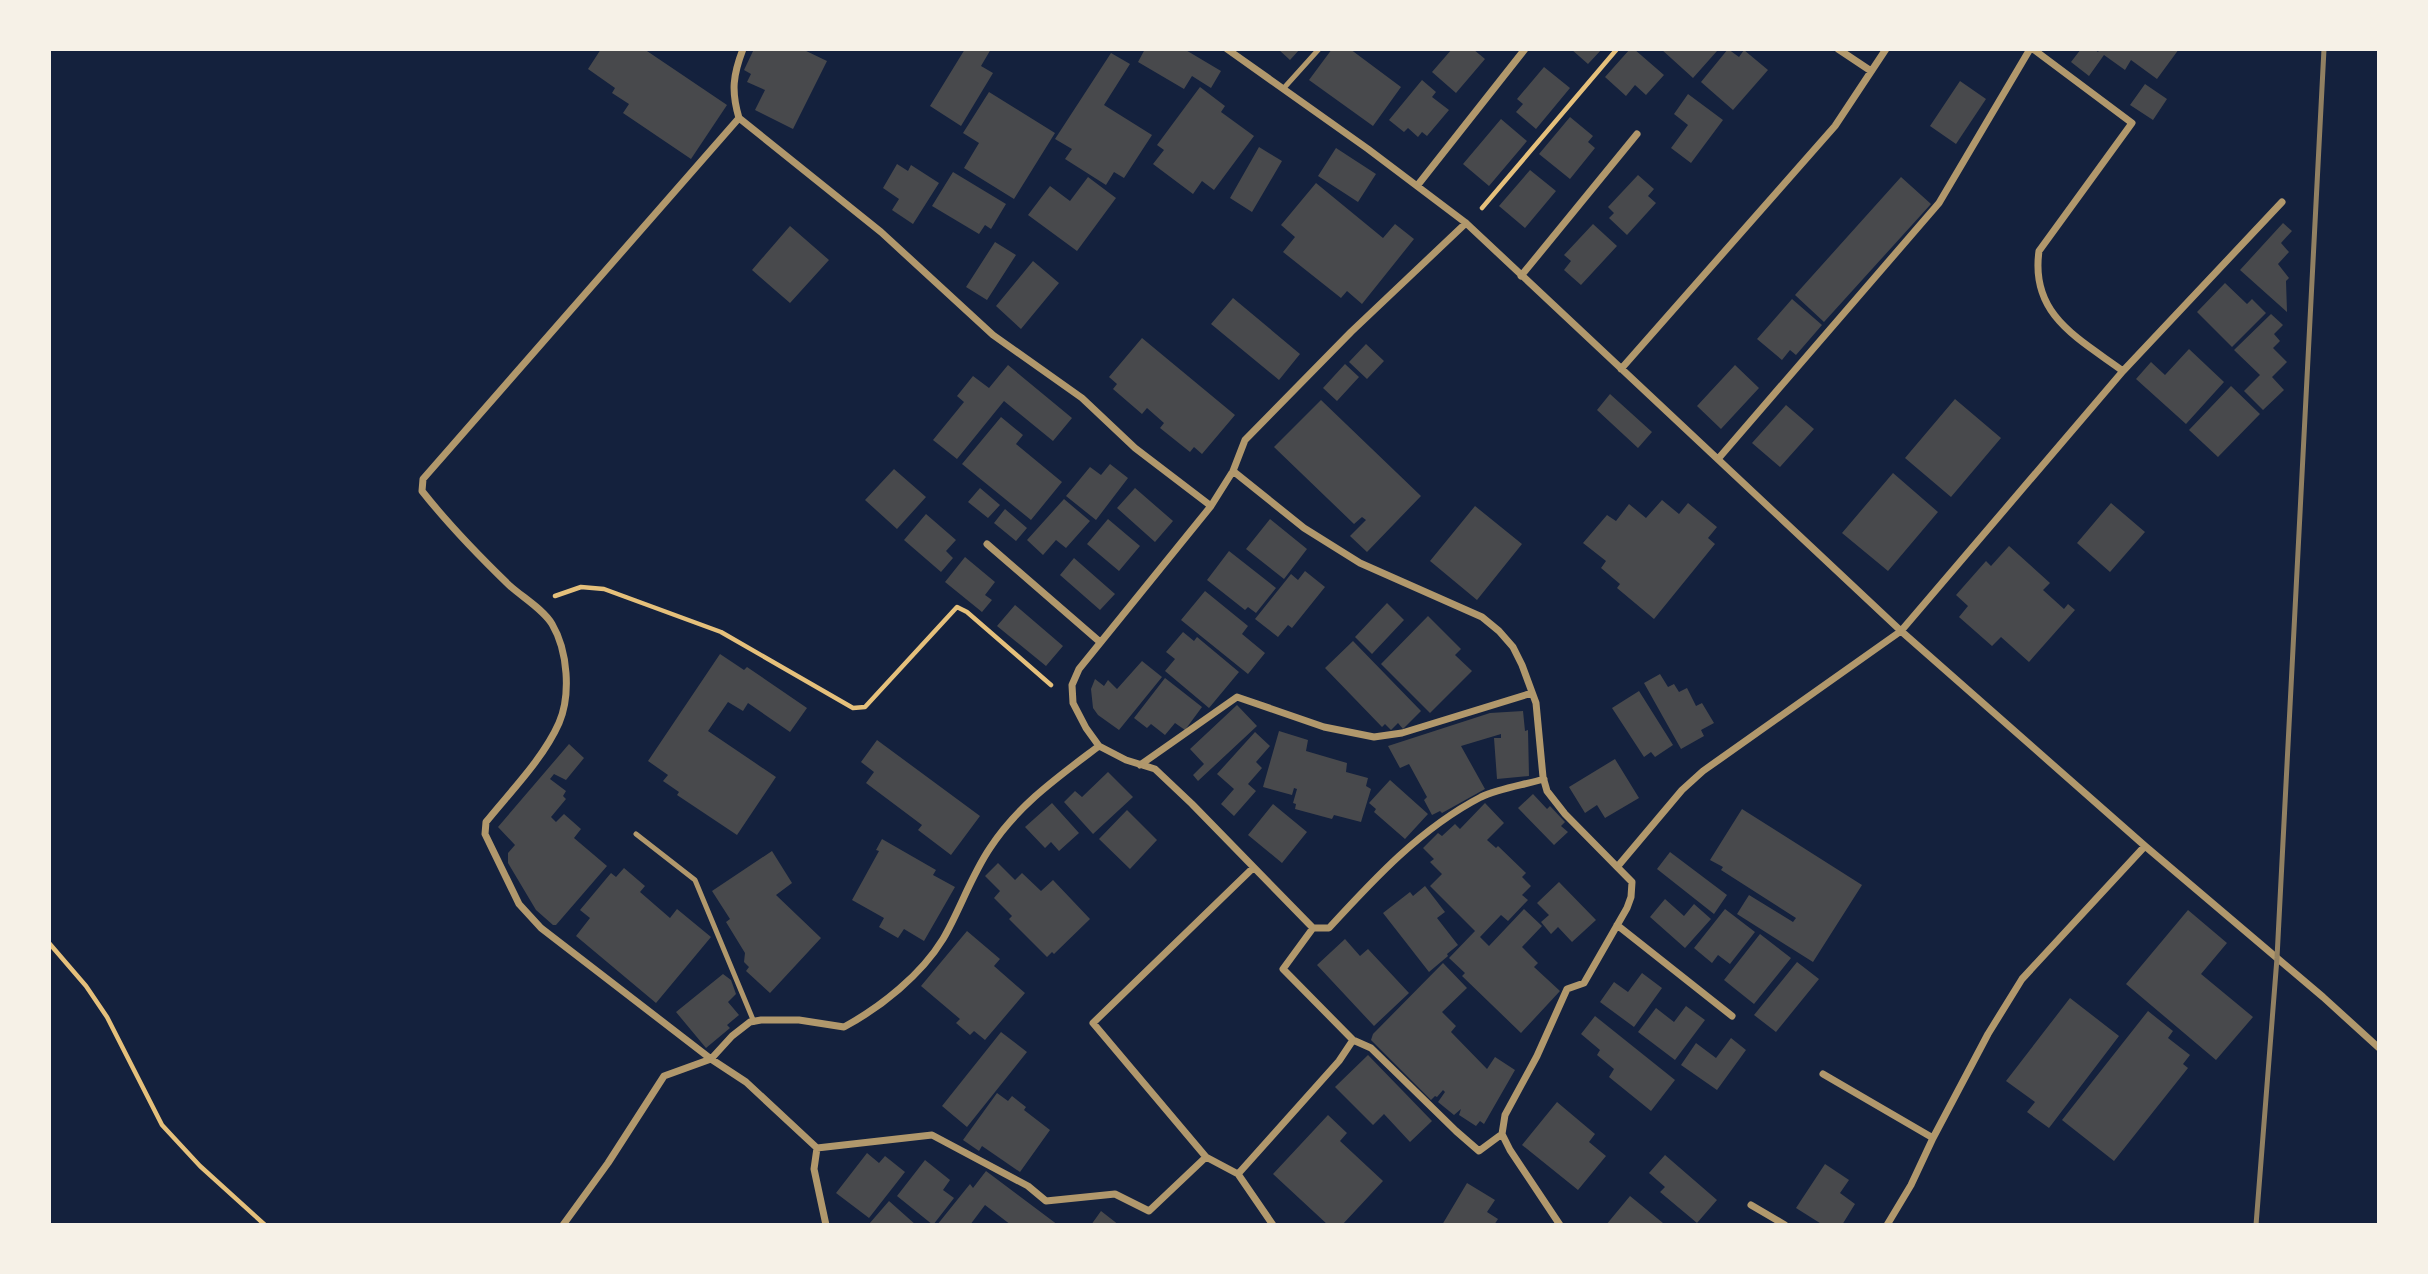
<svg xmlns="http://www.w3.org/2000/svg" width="2428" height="1274" viewBox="0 0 2428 1274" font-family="'Libre Baskerville',serif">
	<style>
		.building { fill: #48494c }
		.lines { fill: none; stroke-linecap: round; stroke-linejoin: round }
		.path { stroke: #e5c07b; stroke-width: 4.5 }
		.service { stroke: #b1986c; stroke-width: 5 }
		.minor { stroke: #b1986c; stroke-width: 7 }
		.rail { stroke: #918062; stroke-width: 5 }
	</style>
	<rect width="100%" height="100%" fill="#14213d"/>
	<path class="building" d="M601,49H644L727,105L691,159L623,113L629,104L612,93L615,88L588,69Z
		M754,49H802L827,61L793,129L755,110L765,90L747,82L751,74L744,70Z
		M965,49H991L981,66L993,73L961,126L930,106Z
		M1145,49H1184L1221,71L1211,88L1192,76L1184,89L1138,62Z
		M1278,49H1300L1290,60Z
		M1332,49H1350L1401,87L1373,126L1309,80Z
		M1452,49H1473L1485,59L1456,93L1432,72Z
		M1571,49H1602L1588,64Z
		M1630,49H1634L1664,75L1646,95L1635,85L1626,96L1605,77Z
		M1661,49H1715L1717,51L1693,78Z
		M1728,49L1739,57L1744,50L1768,70L1733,110L1701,82Z
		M2081,49H2094L2098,52L2100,49H2179L2157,79L2131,60L2125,70L2104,55L2089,76L2071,62Z
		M1111,53L1130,64L1104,105L1152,135L1124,178L1114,172L1106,185L1065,159L1072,149L1055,139Z
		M1544,67L1570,88L1536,129L1516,112L1523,104L1517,99Z
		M1422,80L1436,92L1432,97L1449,110L1427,136L1422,132L1418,137L1408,128L1404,132L1389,120Z
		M1960,81L1986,99L1956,144L1930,126Z
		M2145,84L2167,99L2153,120L2130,105Z
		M1200,87L1225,106L1221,112L1254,136L1214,190L1202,181L1193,194L1153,164L1164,150L1157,145Z
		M989,92L1055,133L1014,199L964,168L979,143L963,133Z
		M1688,94L1723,120L1691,163L1671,148L1688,125L1674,114Z
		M1570,117L1593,136L1588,142L1595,148L1570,179L1539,154Z
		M1501,119L1527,141L1489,186L1463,164Z
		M1259,147L1282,161L1252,212L1230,198Z
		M1336,148L1376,174L1358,202L1318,176Z
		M897,164L908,171L911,165L939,183L913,224L892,210L899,199L883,188Z
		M1530,170L1556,191L1525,228L1499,206Z
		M953,172L1006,204L991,229L985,225L979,234L932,206Z
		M1638,175L1654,189L1648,196L1656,203L1627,235L1609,218L1614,213L1608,207Z
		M1088,177L1116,198L1077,251L1028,215L1050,186L1070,201Z
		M1901,177L1931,204L1824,322L1795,295Z
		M1316,183L1383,238L1395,224L1414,239L1362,304L1347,291L1341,298L1283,252L1295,237L1281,225Z
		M2283,223L2292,231L2281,243L2289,252L2278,264L2289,278L2286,281L2287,312L2240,270Z
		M1593,224L1617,246L1581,285L1564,270L1571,261L1564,255Z
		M790,226L829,260L790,303L752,270Z
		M995,242L1016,255L987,300L966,287Z
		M1033,261L1059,283L1021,329L996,306Z
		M2225,283L2247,304L2252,299L2266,313L2232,347L2197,312Z
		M1233,298L1300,354L1279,380L1211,324Z
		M1792,299L1822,325L1796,355L1790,350L1782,360L1757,339Z
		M2271,314L2283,325L2274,334L2280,341L2273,348L2287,362L2272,377L2284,390L2263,410L2244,391L2260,375L2234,350Z
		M1142,338L1235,415L1202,454L1194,447L1190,452L1160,428L1164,423L1147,408L1142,414L1113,389L1117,384L1109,377Z
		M1366,344L1384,361L1367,379L1349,362Z
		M2189,349L2224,382L2186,424L2136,379L2151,362L2165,375Z
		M1345,364L1359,377L1337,401L1323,388Z
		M1008,365L1072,418L1053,441L1004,401L957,459L933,440L964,402L957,396L973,376L989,388Z
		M1735,365L1759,388L1721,429L1697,406Z
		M2231,386L2260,414L2218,457L2189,430Z
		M1610,394L1652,432L1638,448L1597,410Z
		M1955,399L2001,438L1951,497L1905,458Z
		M1321,400L1421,496L1367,552L1350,536L1366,520L1362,517L1354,524L1274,447Z
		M1786,405L1814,429L1780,467L1752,443Z
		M1001,417L1023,435L1016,444L1062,482L1031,520L962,464Z
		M1110,464L1128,478L1096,520L1066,496L1090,467L1101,475Z
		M894,469L926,497L897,529L865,500Z
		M1893,473L1938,512L1888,571L1842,533Z
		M980,488L1000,505L988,518L968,502Z
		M1135,488L1173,521L1155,542L1117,508Z
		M1064,499L1090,521L1066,548L1056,540L1043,555L1027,540Z
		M1662,500L1679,514L1688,503L1717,527L1708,538L1715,544L1654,619L1617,588L1620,584L1601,568L1606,561L1583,543L1607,515L1616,521L1629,504L1646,518Z
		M2111,503L2145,532L2110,572L2077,543Z
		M1475,506L1522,544L1477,600L1430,561Z
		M1005,509L1027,528L1016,541L994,523Z
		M926,514L956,540L946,551L953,558L941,572L904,540Z
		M1108,519L1140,546L1119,571L1087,544Z
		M1270,519L1307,549L1284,579L1246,549Z
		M2009,546L2050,583L2043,590L2064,609L2068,604L2075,610L2029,662L2001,637L1992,646L1959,617L1968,606L1956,595L1986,561L1991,566Z
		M1229,551L1276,588L1256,613L1248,607L1245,610L1207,580Z
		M965,557L995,582L985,595L992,600L982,612L945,582Z
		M1074,558L1115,594L1100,610L1060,575Z
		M1305,571L1325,587L1292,628L1288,625L1278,637L1255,619L1291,574L1298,580Z
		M1205,591L1248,626L1242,634L1265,653L1248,674L1181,620Z
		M1387,603L1404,620L1372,654L1355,637Z
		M1015,605L1063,646L1046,666L997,626Z
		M1428,616L1461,649L1455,655L1472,671L1430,713L1381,664Z
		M1183,632L1194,641L1197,637L1239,672L1209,708L1165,671L1175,659L1166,652Z
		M1353,641L1421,711L1403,729L1398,723L1391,730L1385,724L1382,727L1325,668Z
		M720,654L744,670L747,667L807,708L790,732L748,703L743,711L728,702L708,731L776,777L737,835L677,795L679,792L663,781L668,775L648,761Z
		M1142,661L1162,677L1119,730L1098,715L1093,708L1091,689L1095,679L1104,686L1108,680L1117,689Z
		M1660,674L1668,687L1674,684L1679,692L1687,688L1696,706L1702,703L1714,723L1701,730L1704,736L1681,749L1644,683Z
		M1165,678L1202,707L1185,730L1175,723L1165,735L1151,724L1147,728L1134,718Z
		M1639,691L1673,745L1655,757L1651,752L1644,757L1612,708Z
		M1237,705L1257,726L1198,781L1193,775L1204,764L1190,749Z
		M1523,711L1525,731L1528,730L1529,776L1497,779L1494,738H1501V734L1461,746L1485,789L1442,813L1440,811L1432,815L1424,800L1427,797L1409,764L1400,768L1388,746L1490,713Z
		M1279,731L1308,740L1306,751L1347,763L1346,772L1368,778L1366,786L1371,789L1361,822L1334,815L1332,819L1295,809L1296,804L1293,803L1297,789L1294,788L1292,795L1263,787Z
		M1255,732L1270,746L1256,762L1262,768L1248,784L1256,791L1234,816L1221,804L1234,789L1217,774Z
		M877,740L980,816L951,855L918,830L922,825L866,783L874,772L861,762Z
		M569,744L584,758L566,780L554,774L550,779L566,791L563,796L566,799L551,817L556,822L564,814L581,829L574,838L607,866L556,925H553L536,910L508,863V853L515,845L498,827Z
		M1615,759L1639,798L1605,818L1597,805L1585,813L1569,787Z
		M1108,772L1133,797L1093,834L1064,802L1075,791L1082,797Z
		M1390,780L1428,814L1405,839L1374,812L1376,809L1369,803Z
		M1533,794L1547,809L1550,806L1565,822L1561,826L1568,832L1554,845L1518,808Z
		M1052,803L1079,833L1059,851L1051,842L1045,848L1025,827Z
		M1485,803L1504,823L1487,840L1496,848L1498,846L1526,873L1522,877L1531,886L1522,895L1528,900L1508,921L1501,915L1480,937L1489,946L1524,909L1542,926L1522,947L1538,963L1534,967L1560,991L1521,1033L1462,976L1465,973L1449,958L1475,931L1430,886L1442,874L1430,862L1434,859L1423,848L1438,833L1442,836L1455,824L1460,829Z
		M1273,804L1307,832L1282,863L1248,835Z
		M1742,809L1862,885L1813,962L1737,914L1749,895L1793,922L1796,918L1721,870L1723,867L1710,860Z
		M1127,810L1157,840L1130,869L1099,839Z
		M882,839L936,870L933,875L955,887L924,941L904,929L898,938L879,927L884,918L852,900L879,851L876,850Z
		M772,851L792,883L776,895L821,938L770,993L746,971L749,967L744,962L745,953L726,922L730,919L712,891Z
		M1670,852L1727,895L1714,914L1657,869Z
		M998,863L1015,880L1022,873L1041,891L1053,880L1090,919L1054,954L1052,952L1047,957L1009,919L1012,916L994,898L1000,891L985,876Z
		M624,868L645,886L640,892L670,918L677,909L711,937L656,1003L576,936L590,918L580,910L611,873L616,877Z
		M1559,882L1596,920L1572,942L1558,927L1551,934L1541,922L1549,915L1537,903Z
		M1425,886L1445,912L1437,918L1458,945L1447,954L1448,956L1429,972L1383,913L1410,892L1413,896Z
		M1665,899L1684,916L1694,904L1711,919L1685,948L1650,917Z
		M1725,909L1755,932L1730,964L1718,955L1712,963L1694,948Z
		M2188,910L2227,943L2201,974L2253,1017L2216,1060L2126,984Z
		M967,931L1000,959L994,966L1025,993L985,1040L974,1031L970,1035L956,1023L960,1019L921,986Z
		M1760,934L1791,958L1754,1004L1724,980Z
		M1345,939L1360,956L1368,949L1409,993L1374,1026L1317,965Z
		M1797,962L1819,979L1776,1032L1754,1015Z
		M1443,963L1467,988L1442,1012L1456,1026L1451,1032L1487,1069L1495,1057L1515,1070L1484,1124L1480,1121L1476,1126L1459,1115L1461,1109L1454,1115L1438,1102L1445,1092L1443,1090L1437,1097L1435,1096L1431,1100L1371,1040L1373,1034Z
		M1642,973L1662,988L1634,1027L1600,1002L1614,982L1628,992Z
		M723,974L731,980L736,994L728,1002L739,1015L727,1025L730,1028L706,1048L676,1012Z
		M2070,998L2119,1036L2049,1128L2027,1112L2035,1102L2006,1081Z
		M1686,1006L1705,1020L1675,1060L1638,1032L1656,1008L1674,1022Z
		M2148,1011L2173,1031L2168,1038L2190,1055L2183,1064L2188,1068L2114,1161L2062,1120Z
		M1595,1016L1675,1080L1651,1111L1609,1077L1614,1069L1597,1055L1600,1050L1581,1034Z
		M1001,1032L1027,1052L967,1127L942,1106Z
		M1731,1038L1746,1050L1717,1090L1681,1065L1696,1043L1716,1058Z
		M1368,1055L1432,1121L1410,1142L1384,1114L1373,1125L1335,1087Z
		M997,1093L1008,1101L1012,1096L1026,1107L1024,1110L1050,1130L1020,1172L982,1146L979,1151L963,1140Z
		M1557,1102L1595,1134L1589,1142L1606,1156L1578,1190L1522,1145Z
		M1328,1115L1347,1133L1340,1141L1383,1181L1342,1225H1328L1273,1174Z
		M867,1153L879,1163L885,1156L905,1172L869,1218L836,1193Z
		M1665,1155L1717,1200L1697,1223L1660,1192L1665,1187L1649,1173Z
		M925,1160L950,1180L943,1190L954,1198L933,1225L897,1196Z
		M1825,1164L1849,1180L1840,1193L1855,1204L1842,1225H1823L1796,1208Z
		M986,1171L1058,1225H1011L985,1205L970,1225H937L970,1184L973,1188Z
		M1467,1183L1495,1200L1487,1212L1498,1219L1494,1225H1442Z
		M1630,1196L1663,1223L1661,1225H1606Z
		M889,1201L916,1225L869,1224Z
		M1101,1211L1119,1225H1091Z"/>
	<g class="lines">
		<path class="path" d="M1482,208L1617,49
			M555,596L581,587L604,589L721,632L853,708L865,707L957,607L967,612L1051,685
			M49,943L86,986L107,1017L162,1125L200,1166L265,1225"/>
		<path class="service" d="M1283,89L1319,49
			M636,834L695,880L754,1022"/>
		<path class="minor" d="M743,49C733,75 731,91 739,118L881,232L993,335L1082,398L1135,448L1211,506
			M1227,49L1368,149L1466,223L1901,631L2145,846L2323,997L2379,1048
			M1838,49L1871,71
			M2033,49L2132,123L2039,251C2030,315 2078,338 2123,371
			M739,118L423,479L422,491C448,524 478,555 509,585C522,597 543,609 552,624C568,651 571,695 559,723C543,759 510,792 486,822L485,834L519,904L541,928L711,1059L746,1082L817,1148L814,1169L826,1225
			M1417,186L1525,49
			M1466,223L1351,332L1245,440L1233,471L1211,506L1079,669L1072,685L1073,703L1086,728L1099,746L1126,760L1155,769L1192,804L1313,928L1283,969L1353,1040L1371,1048L1456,1131L1479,1151L1502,1134
			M1521,276L1637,134
			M1621,369L1835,126L1886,49
			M1718,459L1939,203L2030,49
			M1233,471L1304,528L1360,563L1482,617L1499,631L1513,647L1522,665L1536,703L1543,777L1547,791L1565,814L1632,882L1631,897L1627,908L1584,983L1567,989L1537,1056L1505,1115L1502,1134L1510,1150L1560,1225
			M987,544L1100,642
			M1140,765L1237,697L1324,727L1374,737L1402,733L1532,693
			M1618,866L1682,790L1703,771L1901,631L2123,371L2282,202
			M1253,868L1093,1023L1206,1157L1238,1174L1339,1061L1353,1040
			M1617,925L1732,1016
			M1313,928H1329C1374,879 1421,828 1481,797C1500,788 1524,785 1544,779
			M1823,1074L1933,1138
			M817,1148L932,1135L1028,1186L1046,1201L1115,1194L1149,1211L1206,1157
			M1238,1174L1273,1225
			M1751,1205L1785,1225
			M563,1225L608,1163L664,1076L711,1059L732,1036L750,1022L761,1020H799L844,1027C881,1007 921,975 943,939C960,910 971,876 990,848C1018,805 1058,777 1099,746
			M1887,1225L1911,1185L1933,1138L1988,1034L2022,979L2145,846"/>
		<path class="rail" d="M2256,1225L2277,958L2324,49"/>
	</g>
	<rect width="2428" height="1274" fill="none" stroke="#f6f1e7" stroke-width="102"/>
</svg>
